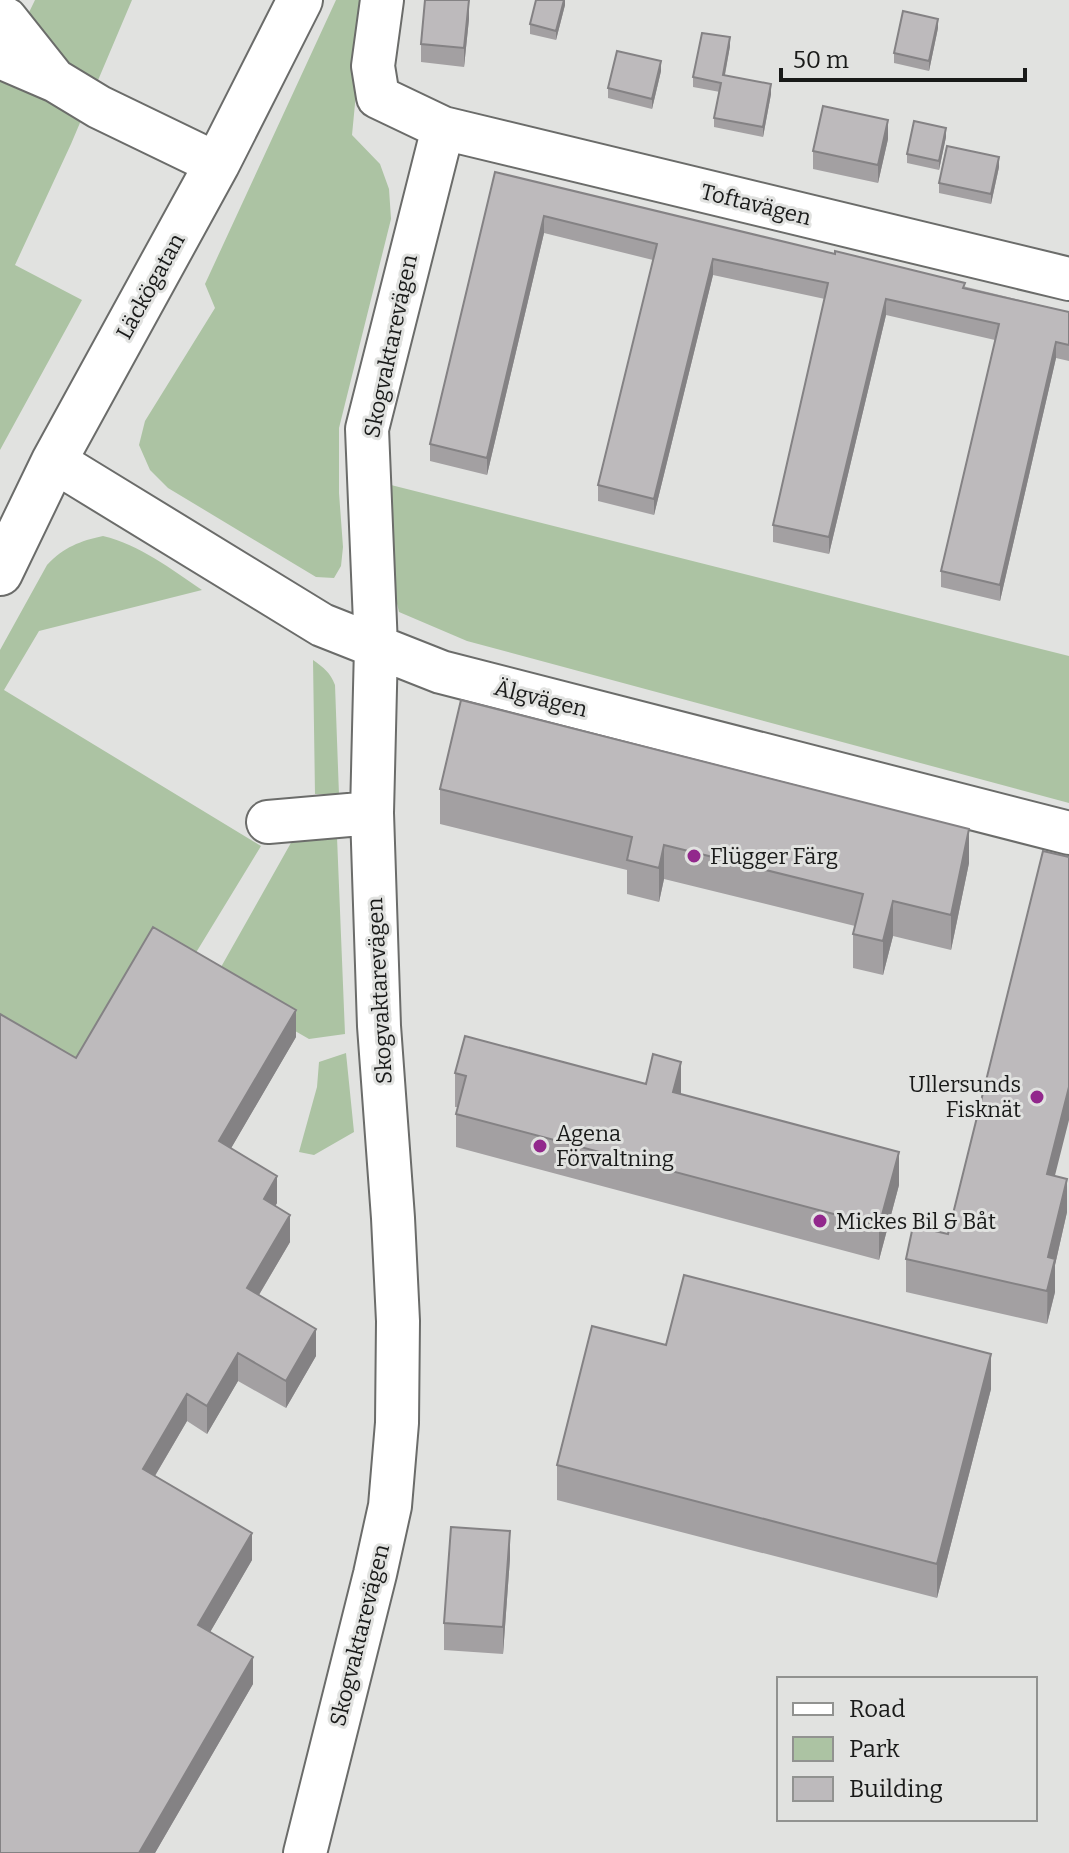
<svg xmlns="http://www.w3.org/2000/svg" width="1069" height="1853" viewBox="0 0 1069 1853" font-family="Bitter,serif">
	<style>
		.green { fill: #acc3a3 }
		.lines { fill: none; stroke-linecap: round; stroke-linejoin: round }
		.minor-casing { stroke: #6b6c6a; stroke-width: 46 }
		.major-casing { stroke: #6b6c6a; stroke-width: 48 }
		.minor { stroke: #fff; stroke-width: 42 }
		.major { stroke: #fff; stroke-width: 44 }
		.wall { fill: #a3a0a2 }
		.shaded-wall { fill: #848284 }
		.building { fill: #bdbabc; stroke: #848284; stroke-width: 2 }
		.poi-dot { fill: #92288c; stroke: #e1e2e0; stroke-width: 3 }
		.labels { text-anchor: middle; stroke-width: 6; stroke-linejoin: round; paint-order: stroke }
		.street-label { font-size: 22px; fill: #191a19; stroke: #e1e2e0 }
		.poi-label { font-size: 22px; fill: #191a19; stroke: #e1e2e0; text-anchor: start }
	</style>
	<rect width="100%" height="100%" fill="#e1e2e0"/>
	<path class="green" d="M35,0H132L71,144L15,265L82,300L0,450V72Z
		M336,0H365L352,135L380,164L389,189L391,219L339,428V493L343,547L341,566L334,578L316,577L168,488L150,470L139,445L145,421L215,308L205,284Z
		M391,485L1069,656V803L467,641L399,612L390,574Z
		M103,536C140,545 171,569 202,590L39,631L4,690L261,846L186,969L137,1077L0,1036V650L47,565C64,547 80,541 103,536Z
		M313,660C324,668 330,672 335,685L339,795L315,794Z
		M302,834L337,837L345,1034L309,1039L212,983L292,841Z
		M346,1053L354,1132L314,1155L299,1152L317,1087L319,1062Z"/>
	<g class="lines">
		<defs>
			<path id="minor" d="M382,0L373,66L378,97L443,128L1069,279
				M0,17L6,19L52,77
				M0,57L56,81L99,107L217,164
				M54,461L322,625L441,672L1069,833
				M268,822L372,813
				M305,1853L375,1574L390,1506L397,1423L398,1321L393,1218L379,1026L372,813L376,647L367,429L443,128"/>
			<path id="major" d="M0,573L54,461L217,164L300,0"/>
		</defs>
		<use href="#minor" class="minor-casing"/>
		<use href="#major" class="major-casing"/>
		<use href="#minor" class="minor"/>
		<use href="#major" class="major"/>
	</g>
	<path class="wall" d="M565,0V5L556,40L530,34V24Z
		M469,19L464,67L421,62V44Z
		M938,28L929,71L894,63V53Z
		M730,46L725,75L771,94L763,137L714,127V118L720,92L693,87V77Z
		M661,71L652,109L608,98V88Z
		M946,137L939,170L907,163V154Z
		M888,139L878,183L813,169V151Z
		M999,167L991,204L939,193V183Z
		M495,172L1069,312V361L1056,358L1000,601L941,587V571L995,340L886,315L829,554L773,542V525L825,299L713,275L654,515L598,501V485L653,260L544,233L487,475L430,461V444Z
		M440,789L969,863L951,950L893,936L883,975L853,968V934L855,926L664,879L659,902L627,894V870L440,824Z
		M296,1037L231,1148L277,1203L275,1206L290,1242L259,1295L316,1356L286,1408L238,1381L207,1434L187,1421L155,1476L252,1560L210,1632L253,1684L155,1853H0L76,1058Z
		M455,1073L681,1094L899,1185L879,1260L456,1147V1114L458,1107H455Z
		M1055,1176L1067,1212L1055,1265V1292L1047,1324L906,1292V1259L948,1234Z
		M666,1345L991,1389L937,1598L557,1500V1465Z
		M510,1558L503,1654L444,1650V1623Z"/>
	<path class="shaded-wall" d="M469,0V19L464,67V48Z
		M564,0H565V5L556,40V31Z
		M938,19V28L929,71V61Z
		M730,37V46L723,84V75Z
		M661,61V71L652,109V99Z
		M771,84V94L763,137V127Z
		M888,120V139L878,183V165Z
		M946,128V137L939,170V161Z
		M999,157V167L991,204V194Z
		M544,216V233L487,475V458Z
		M713,259V275L654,515V499Z
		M886,299V315L829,554V537Z
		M1056,342V358L1000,601V585Z
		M969,829V863L951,950V915Z
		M664,845V879L659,902V868Z
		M893,901V936L883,975V941Z
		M296,1010V1037L219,1169V1141Z
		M681,1062V1095L673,1092Z
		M1069,1087V1120L1047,1207V1174Z
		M899,1152V1185L879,1260V1226Z
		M277,1176V1203L264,1227V1199Z
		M1067,1179V1212L1055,1265V1292L1047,1324L1048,1257Z
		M290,1215V1242L247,1315V1288Z
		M316,1329V1356L286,1408V1381Z
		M238,1353V1381L207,1434V1406Z
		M991,1354V1389L937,1598V1564Z
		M187,1394V1421L143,1496V1469Z
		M510,1531V1558L503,1654V1627Z
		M252,1533V1560L198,1653V1625Z
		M253,1657V1684L155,1853H139Z"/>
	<path class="building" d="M425,0H469L464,48L421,44Z
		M536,0H564L556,31L530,24Z
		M903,11L938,19L929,61L894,53Z
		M702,33L730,37L723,75L771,84L763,127L714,118L721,83L693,77Z
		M617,51L661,61L652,99L608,88Z
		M823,106L888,120L878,165L813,151Z
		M914,121L946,128L939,161L907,154Z
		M947,146L999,157L991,194L939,183Z
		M495,172L835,254V251L965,283L963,288L1069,312V345L1056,342L1000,585L941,571L999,324L886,299L829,537L773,525L828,283L713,259L654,499L598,485L657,244L544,216L487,458L430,444Z
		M461,700L969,829L951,915L893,901L883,941L853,934L863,894L664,845L659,868L627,860L632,837L440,789Z
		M1043,851L1069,857V1087L1047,1174L1067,1179L1048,1257L1055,1259L1047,1291L906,1259L913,1226L948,1234Z
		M153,927L296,1010L219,1141L277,1176L264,1199L290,1215L247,1288L316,1329L286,1381L238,1353L207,1406L187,1394L143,1469L252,1533L198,1625L253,1657L139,1853H0V1014L76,1058Z
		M465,1036L646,1084L653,1054L681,1062L673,1092L899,1152L879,1226L456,1114L466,1076L455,1073Z
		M684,1275L991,1354L937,1564L557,1465L592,1326L666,1345Z
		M451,1527L510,1531L503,1627L444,1623Z"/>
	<g class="poi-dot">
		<circle cx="694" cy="856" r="8"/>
		<circle cx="1037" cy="1097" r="8"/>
		<circle cx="540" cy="1146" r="8"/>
		<circle cx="820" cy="1221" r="8"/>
	</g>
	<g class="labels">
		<g class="street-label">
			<text transform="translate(756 204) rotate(14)" y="8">Toftavägen</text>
			<text transform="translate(150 286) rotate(-61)" y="8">Läckögatan</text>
			<text transform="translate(390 346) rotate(-78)" y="8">Skogvaktarevägen</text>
			<text transform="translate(541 698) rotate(14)" y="8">Älgvägen</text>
			<text transform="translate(379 991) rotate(-93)" y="8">Skogvaktarevägen</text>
			<text transform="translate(359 1635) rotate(-76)" y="8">Skogvaktarevägen</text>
		</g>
		<g class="poi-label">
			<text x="710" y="864">Flügger Färg</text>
			<text x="1021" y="1092" text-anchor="end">Ullersunds<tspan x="1021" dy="25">Fisknät</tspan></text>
			<text x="556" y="1141">Agena<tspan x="556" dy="25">Förvaltning</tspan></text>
			<text x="836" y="1229">Mickes Bil &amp; Båt</text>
		</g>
	</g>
	<rect x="777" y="1677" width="260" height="144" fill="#e1e2e0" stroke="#919290" stroke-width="2"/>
	<rect x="793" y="1703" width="40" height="12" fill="#ffffff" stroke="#919290" stroke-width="2"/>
	<text x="849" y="1717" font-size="24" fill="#191a19">Road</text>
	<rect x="793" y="1737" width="40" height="24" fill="#acc3a3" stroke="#919290" stroke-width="2"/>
	<text x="849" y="1757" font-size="24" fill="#191a19">Park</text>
	<rect x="793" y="1777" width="40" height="24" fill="#bdbabc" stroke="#919290" stroke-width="2"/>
	<text x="849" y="1797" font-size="24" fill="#191a19">Building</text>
	<path d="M781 68v12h244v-12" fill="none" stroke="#191a19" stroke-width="4"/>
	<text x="793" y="68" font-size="24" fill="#191a19" stroke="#e1e2e0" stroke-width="6" paint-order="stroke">50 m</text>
</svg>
